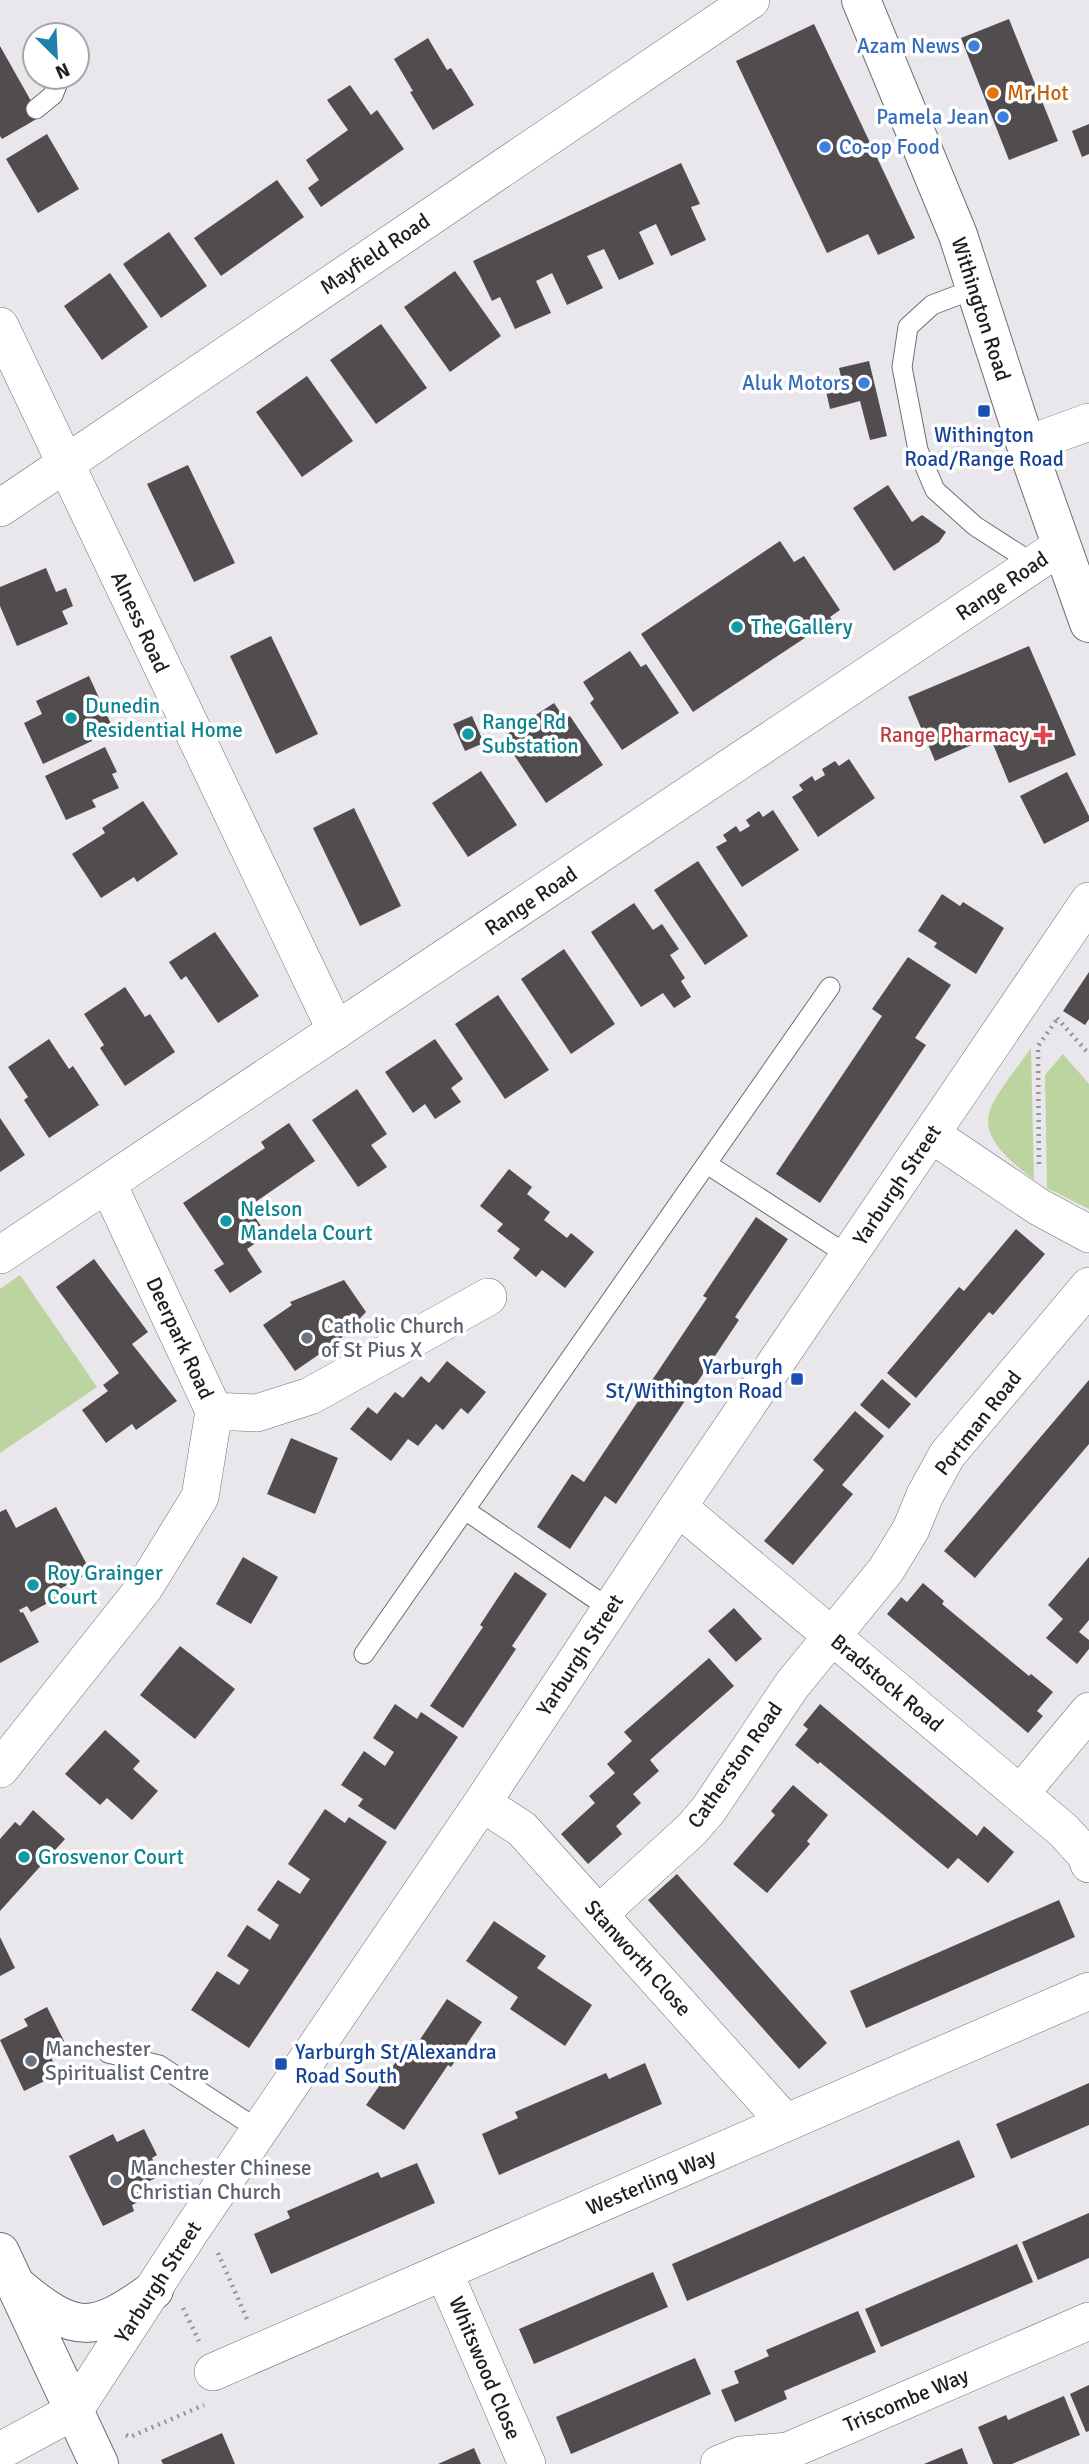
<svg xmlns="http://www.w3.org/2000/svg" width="1089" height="2464" viewBox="0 0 1089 2464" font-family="Signika,sans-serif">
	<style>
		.green { fill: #bcd4a0 }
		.building { fill: #514c4e }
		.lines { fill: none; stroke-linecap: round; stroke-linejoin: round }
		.lane-casing { stroke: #706e72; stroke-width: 21 }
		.street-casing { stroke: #706e72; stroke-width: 38 }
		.secondary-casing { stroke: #706e72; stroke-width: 40 }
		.path { stroke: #959496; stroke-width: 4.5; stroke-dasharray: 2 5; stroke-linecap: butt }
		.lane { stroke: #fff; stroke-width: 19 }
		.street { stroke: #fff; stroke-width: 37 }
		.secondary { stroke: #fff; stroke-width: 38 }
		.shop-dot { fill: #3f7fe0; stroke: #fff; stroke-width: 2.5 }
		.food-dot { fill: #e8710a; stroke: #fff; stroke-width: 2.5 }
		.transit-dot { fill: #1a4fb4; stroke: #fff; stroke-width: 2.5 }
		.culture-dot { fill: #0f9aa8; stroke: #fff; stroke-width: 2.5 }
		.health-dot { fill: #e0444e; stroke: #fff; stroke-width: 2.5 }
		.worship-dot { fill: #6b7280; stroke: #fff; stroke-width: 2.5 }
		.labels { text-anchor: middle; stroke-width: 7; stroke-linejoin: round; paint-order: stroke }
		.shop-label { font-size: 21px; fill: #366cbe; stroke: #fff; text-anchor: end }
		.food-label { font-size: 21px; fill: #c56008; stroke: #fff; text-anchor: start }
		.street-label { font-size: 21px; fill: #202021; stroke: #fff }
		.transit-label { font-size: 21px; fill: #164399; stroke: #fff }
		.culture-label { font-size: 21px; fill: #0d838f; stroke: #fff; text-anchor: start }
		.health-label { font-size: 21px; fill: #be3a42; stroke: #fff; text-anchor: end }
		.worship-label { font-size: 21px; fill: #5b616d; stroke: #fff; text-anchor: start }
	</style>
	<rect width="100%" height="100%" fill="#e9e7eb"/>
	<path class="green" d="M1031,1048L1034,1180C961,1124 987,1111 1031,1048Z
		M1063,1054L1089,1084V1209L1047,1188L1045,1075Z
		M20,1275L97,1387L0,1453V1289Z"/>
	<path class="building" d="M1009,19L1058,141L1009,160L961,38Z
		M814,24L915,238L878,255L868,234L827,253L736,61Z
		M428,38L447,70L451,68L474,105L433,130L410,92L413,91L394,59Z
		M0,46L40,117L2,139L0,136Z
		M350,85L371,115L377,110L404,149L321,207L308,188L319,180L306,160L348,130L327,100Z
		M1089,124V154L1082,157L1072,131Z
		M47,134L79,189L38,213L6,159Z
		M681,163L700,204L691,207L706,240L671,256L656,224L639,232L654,264L619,280L604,249L587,256L603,288L567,305L552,273L536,281L551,313L515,329L500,297L492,301L473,261Z
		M277,180L304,217L221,276L194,238Z
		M169,232L207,286L161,318L123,264Z
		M455,271L501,336L450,372L404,307Z
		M110,273L148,327L102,360L64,306Z
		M381,324L427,388L376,424L330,360Z
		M869,361L887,436L870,440L860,401L830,409L826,391L843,386L839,368Z
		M307,376L353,441L302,477L256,412Z
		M188,465L235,563L194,582L147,484Z
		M888,485L912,522L922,515L946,532L939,542L894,571L853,508Z
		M780,541L794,562L804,556L840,610L830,617L832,620L693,712L641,634Z
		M46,568L56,592L66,588L73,606L62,611L68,624L17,646L0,606V587Z
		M271,636L318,734L276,754L230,656Z
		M1029,646L1076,755L1009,783L990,737L935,761L908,697Z
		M630,651L641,667L646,664L679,713L622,750L590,703L594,699L583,682Z
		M89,676L111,724L89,734L92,741L43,764L24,723L42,714L36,701Z
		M554,703L565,719L570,716L603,765L546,803L514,755L518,751L507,734Z
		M472,716L484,743L465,751L453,724Z
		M105,747L117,772L112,774L119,788L92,800L96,807L66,820L45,776Z
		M849,759L875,798L818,837L792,797L803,790L799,785L812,776L815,781L825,775L822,769L835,761L839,766Z
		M481,771L517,825L468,857L432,803Z
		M1067,772L1089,816V821L1044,844L1020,796Z
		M143,801L178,854L137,882L134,877L101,898L72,854L105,833L102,828Z
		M354,808L401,906L360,926L313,828Z
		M773,810L799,850L742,887L716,847L727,841L723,835L736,826L740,832L750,826L746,820L759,811L763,817Z
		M698,861L748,936L705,965L654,890Z
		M942,894L960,906L963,902L1004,928L976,974L934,947L937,943L918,931Z
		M634,903L653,930L662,924L679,949L670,955L685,978L681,981L691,997L674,1008L663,993L641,1007L591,932Z
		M215,932L259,996L218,1023L186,976L181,980L169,962Z
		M564,949L615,1024L571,1054L521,979Z
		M908,957L951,985L915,1038L926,1045L820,1203L776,1174L882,1016L872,1009Z
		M1089,972V1019L1085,1025L1063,1011Z
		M125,987L145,1017L150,1014L175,1052L125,1086L100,1048L104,1045L84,1014Z
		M498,995L549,1070L505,1099L455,1024Z
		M49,1039L69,1069L73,1066L99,1105L49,1138L24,1100L28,1097L8,1067Z
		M435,1039L463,1079L451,1088L461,1102L435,1119L425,1104L413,1113L385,1072Z
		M357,1089L387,1134L371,1145L387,1167L358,1187L312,1120Z
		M0,1118L25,1155L0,1172Z
		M289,1123L315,1161L248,1207L267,1235L247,1249L262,1272L230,1293L214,1270L224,1264L183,1203L265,1148L261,1142Z
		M509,1169L532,1187L527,1194L550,1212L544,1220L567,1238L571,1233L594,1252L565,1288L542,1270L536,1277L513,1258L520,1249L497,1231L503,1224L480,1206Z
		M756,1217L788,1239L735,1317L739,1320L616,1504L605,1496L570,1549L537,1527L572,1474L584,1482L707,1298L703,1296Z
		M1016,1229L1045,1254L993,1315L989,1312L916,1398L887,1373L959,1287L964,1291Z
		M94,1259L148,1332L132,1344L177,1401L136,1430L132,1424L106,1443L82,1410L108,1391L103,1385L119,1373L56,1287Z
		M344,1280L366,1312L326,1354L324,1351L295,1371L263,1325L292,1305L290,1302Z
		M447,1361L486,1392L468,1414L461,1408L443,1430L436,1424L418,1446L408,1439L391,1461L350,1429L368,1407L377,1414L395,1392L403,1398L421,1376L429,1383Z
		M882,1379L911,1404L889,1429L860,1405Z
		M1089,1380V1444L975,1578L944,1551Z
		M855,1411L884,1436L842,1485L853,1494L793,1565L764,1541L824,1470L813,1460Z
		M291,1438L338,1458L315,1514L267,1494Z
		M56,1507L91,1572L58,1590L61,1596L31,1612L27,1606L19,1610L21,1613L23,1612L39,1642L0,1663V1512L6,1509L16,1528Z
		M243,1557L278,1577L251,1624L216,1604Z
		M1089,1557V1620L1079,1632L1089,1640V1649L1077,1664L1046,1638L1063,1619L1048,1605Z
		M515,1572L547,1594L512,1646L516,1649L463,1728L430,1706L483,1627L480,1625Z
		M923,1583L944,1601L942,1604L1029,1676L1031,1674L1053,1692L1037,1711L1043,1716L1028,1733L887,1614L901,1597L907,1602Z
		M734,1608L762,1639L736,1662L708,1631Z
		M180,1646L235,1689L195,1739L140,1695Z
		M709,1658L734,1686L650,1760L659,1771L633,1794L641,1803L616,1826L622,1834L588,1864L561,1834L595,1803L589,1796L615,1773L607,1764L632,1741L624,1732Z
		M395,1704L417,1719L421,1712L458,1737L395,1830L358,1806L363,1799L341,1785L364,1751L385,1766L394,1752L373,1738Z
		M820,1704L977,1836L984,1826L1014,1852L988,1883L958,1858L948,1869L820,1762L818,1764L795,1745L808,1729L803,1725Z
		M105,1730L140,1761L133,1769L158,1791L132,1820L107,1798L100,1805L65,1774Z
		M793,1785L828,1815L807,1841L810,1844L767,1893L733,1864L775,1815L771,1811Z
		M325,1809L345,1823L349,1817L387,1842L249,2048L191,2010L217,1971L239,1985L249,1970L227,1956L247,1925L270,1940L279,1925L257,1910L278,1880L300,1894L310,1879L288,1864Z
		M33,1810L65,1839L0,1911V1839L15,1822L20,1826Z
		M677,1874L827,2043L799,2069L648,1900Z
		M1059,1900L1075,1937L866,2028L850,1991Z
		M494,1921L546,1956L537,1968L592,2005L565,2046L510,2009L518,1997L466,1961Z
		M0,1937L15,1968L0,1976Z
		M447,1999L482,2022L451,2067L448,2065L404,2130L366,2105L411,2040L417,2044Z
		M47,2007L64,2041L47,2049L59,2074L24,2091L0,2040L28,2026L24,2019Z
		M645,2063L662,2104L499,2175L482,2134L518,2118L515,2112L606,2073L609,2079Z
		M1089,2083V2125L1011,2159L996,2124Z
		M144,2129L157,2155L152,2158L161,2175L144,2184L148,2193L140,2197L142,2200L132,2205L134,2211L103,2226L69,2156L113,2134L117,2142Z
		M959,2140L975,2177L687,2301L672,2264Z
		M417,2163L435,2203L271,2274L254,2234L290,2218L287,2211L378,2172L381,2178Z
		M1089,2213V2258L1038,2280L1022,2242Z
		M1017,2244L1033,2282L881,2347L865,2309Z
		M653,2272L668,2307L534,2364L519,2329Z
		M858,2311L876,2352L784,2391L787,2399L735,2422L721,2390L739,2383L734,2371L769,2356L766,2350Z
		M695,2358L711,2394L571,2454L556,2417Z
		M1089,2385V2431L1086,2432L1070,2394Z
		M1064,2396L1080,2435L1012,2464H993L978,2427L1006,2415L1008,2420Z
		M222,2433L235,2464H163L161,2460Z
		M474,2448L481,2464H438Z
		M962,2448L968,2464H924Z"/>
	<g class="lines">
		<defs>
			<path id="lane" d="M36,109L53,95L57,85L52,77
				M974,289L932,305L908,327L902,367L918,450L935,490L975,526L1034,564
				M707,1164L849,1256
				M465,1510L610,1609
				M364,1654L830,987
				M108,2053L159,2065L259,2130"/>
			<path id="street" d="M0,326L336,1031
				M1026,445L1089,422
				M0,508L751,0
				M931,1134L1039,1207L1089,1234
				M0,1255L1061,546
				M214,1411L257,1413L310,1396L488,1297
				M678,1507L1063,1830L1085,1854L1089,1864
				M0,1769L144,1588L200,1497L214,1411L108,1184
				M1020,1794L1089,1711
				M482,1803L522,1829L786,2123
				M599,1914L692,1829L709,1809L792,1685L886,1570L911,1529L925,1495L947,1455L1089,1286
				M444,2272L527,2464
				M213,2372L1089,1991
				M0,2451L74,2411L192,2229L482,1803L678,1507L1089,901
				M719,2464L741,2455L788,2451L1089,2321"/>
			<path id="secondary" d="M861,0L958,235L1026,445L1089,623
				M0,2252L99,2464
				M17,2286C76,2336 94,2333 154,2290"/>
		</defs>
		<use href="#lane" class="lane-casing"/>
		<use href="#street" class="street-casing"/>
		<use href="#secondary" class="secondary-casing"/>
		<path class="path" d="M1057,1018L1089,1054
			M1039,1164L1038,1046L1058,1018
			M218,2253L247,2319
			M183,2308L199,2341
			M126,2435L130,2437L204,2405"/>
		<use href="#lane" class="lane"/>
		<use href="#street" class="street"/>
		<use href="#secondary" class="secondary"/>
	</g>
	<g class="shop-dot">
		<circle cx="974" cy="46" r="7"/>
		<circle cx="1003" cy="117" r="7"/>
		<circle cx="825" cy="147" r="7"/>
		<circle cx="864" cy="383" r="7"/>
	</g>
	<circle class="food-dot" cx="993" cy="93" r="7"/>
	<g class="transit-dot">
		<rect x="977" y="404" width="14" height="14" rx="3.5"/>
		<rect x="790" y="1372" width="14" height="14" rx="3.5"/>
		<rect x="274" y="2057" width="14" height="14" rx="3.5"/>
	</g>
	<g class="culture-dot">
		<circle cx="737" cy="627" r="7"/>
		<circle cx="71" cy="718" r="7"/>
		<circle cx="468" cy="734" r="7"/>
		<circle cx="226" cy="1221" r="7"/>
		<circle cx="33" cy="1585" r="7"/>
		<circle cx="24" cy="1857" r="7"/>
	</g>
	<path class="health-dot" d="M1039.5 724.5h7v7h7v7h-7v7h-7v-7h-7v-7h7z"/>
	<g class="worship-dot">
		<circle cx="307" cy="1338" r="7"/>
		<circle cx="31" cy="2061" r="7"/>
		<circle cx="116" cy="2180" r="7"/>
	</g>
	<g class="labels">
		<g class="shop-label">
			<text x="960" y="53">Azam News</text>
			<text x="989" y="124">Pamela Jean</text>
			<text x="839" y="154" text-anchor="start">Co-op Food</text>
			<text x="850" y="390">Aluk Motors</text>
		</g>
		<g class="food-label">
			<text x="1007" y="100">Mr Hot</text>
		</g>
		<g class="street-label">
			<text transform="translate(375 254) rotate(-34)" y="7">Mayfield Road</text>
			<text transform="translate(981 309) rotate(72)" y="7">Withington Road</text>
			<text transform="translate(1002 586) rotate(-34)" y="7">Range Road</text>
			<text transform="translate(140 622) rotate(65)" y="7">Alness Road</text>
			<text transform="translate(531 901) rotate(-34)" y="7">Range Road</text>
			<text transform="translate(897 1185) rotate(-56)" y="7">Yarburgh Street</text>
			<text transform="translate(180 1338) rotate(65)" y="7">Deerpark Road</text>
			<text transform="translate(978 1423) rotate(-52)" y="7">Portman Road</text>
			<text transform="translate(580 1655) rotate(-57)" y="7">Yarburgh Street</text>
			<text transform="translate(887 1683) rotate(40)" y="7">Bradstock Road</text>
			<text transform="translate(735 1765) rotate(-55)" y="7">Catherston Road</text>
			<text transform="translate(638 1958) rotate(48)" y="7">Stanworth Close</text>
			<text transform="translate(651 2182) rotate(-23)" y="7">Westerling Way</text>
			<text transform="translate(158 2282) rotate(-57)" y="7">Yarburgh Street</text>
			<text transform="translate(485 2368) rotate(67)" y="7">Whitswood Close</text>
			<text transform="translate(906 2400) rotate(-23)" y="7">Triscombe Way</text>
		</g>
		<g class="transit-label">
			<text x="984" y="442">Withington<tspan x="984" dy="24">Road/Range Road</tspan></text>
			<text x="783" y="1374" text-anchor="end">Yarburgh<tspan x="783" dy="24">St/Withington Road</tspan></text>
			<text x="295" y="2059" text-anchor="start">Yarburgh St/Alexandra<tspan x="295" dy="24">Road South</tspan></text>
		</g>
		<g class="culture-label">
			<text x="751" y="634">The Gallery</text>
			<text x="85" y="713">Dunedin<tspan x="85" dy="24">Residential Home</tspan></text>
			<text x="482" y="729">Range Rd<tspan x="482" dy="24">Substation</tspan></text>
			<text x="240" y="1216">Nelson<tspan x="240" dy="24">Mandela Court</tspan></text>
			<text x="47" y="1580">Roy Grainger<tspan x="47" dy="24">Court</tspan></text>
			<text x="38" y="1864">Grosvenor Court</text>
		</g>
		<g class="health-label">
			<text x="1029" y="742">Range Pharmacy</text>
		</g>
		<g class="worship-label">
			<text x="321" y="1333">Catholic Church<tspan x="321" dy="24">of St Pius X</tspan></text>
			<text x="45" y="2056">Manchester<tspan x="45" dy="24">Spiritualist Centre</tspan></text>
			<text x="130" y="2175">Manchester Chinese<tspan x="130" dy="24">Christian Church</tspan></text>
		</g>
	</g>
	<g transform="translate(56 56) rotate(156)"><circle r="33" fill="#ffffff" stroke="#a6a6a6" stroke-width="2"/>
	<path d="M0-5L12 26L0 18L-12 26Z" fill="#2180ac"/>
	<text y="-10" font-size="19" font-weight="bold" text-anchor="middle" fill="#202021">N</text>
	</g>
</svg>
